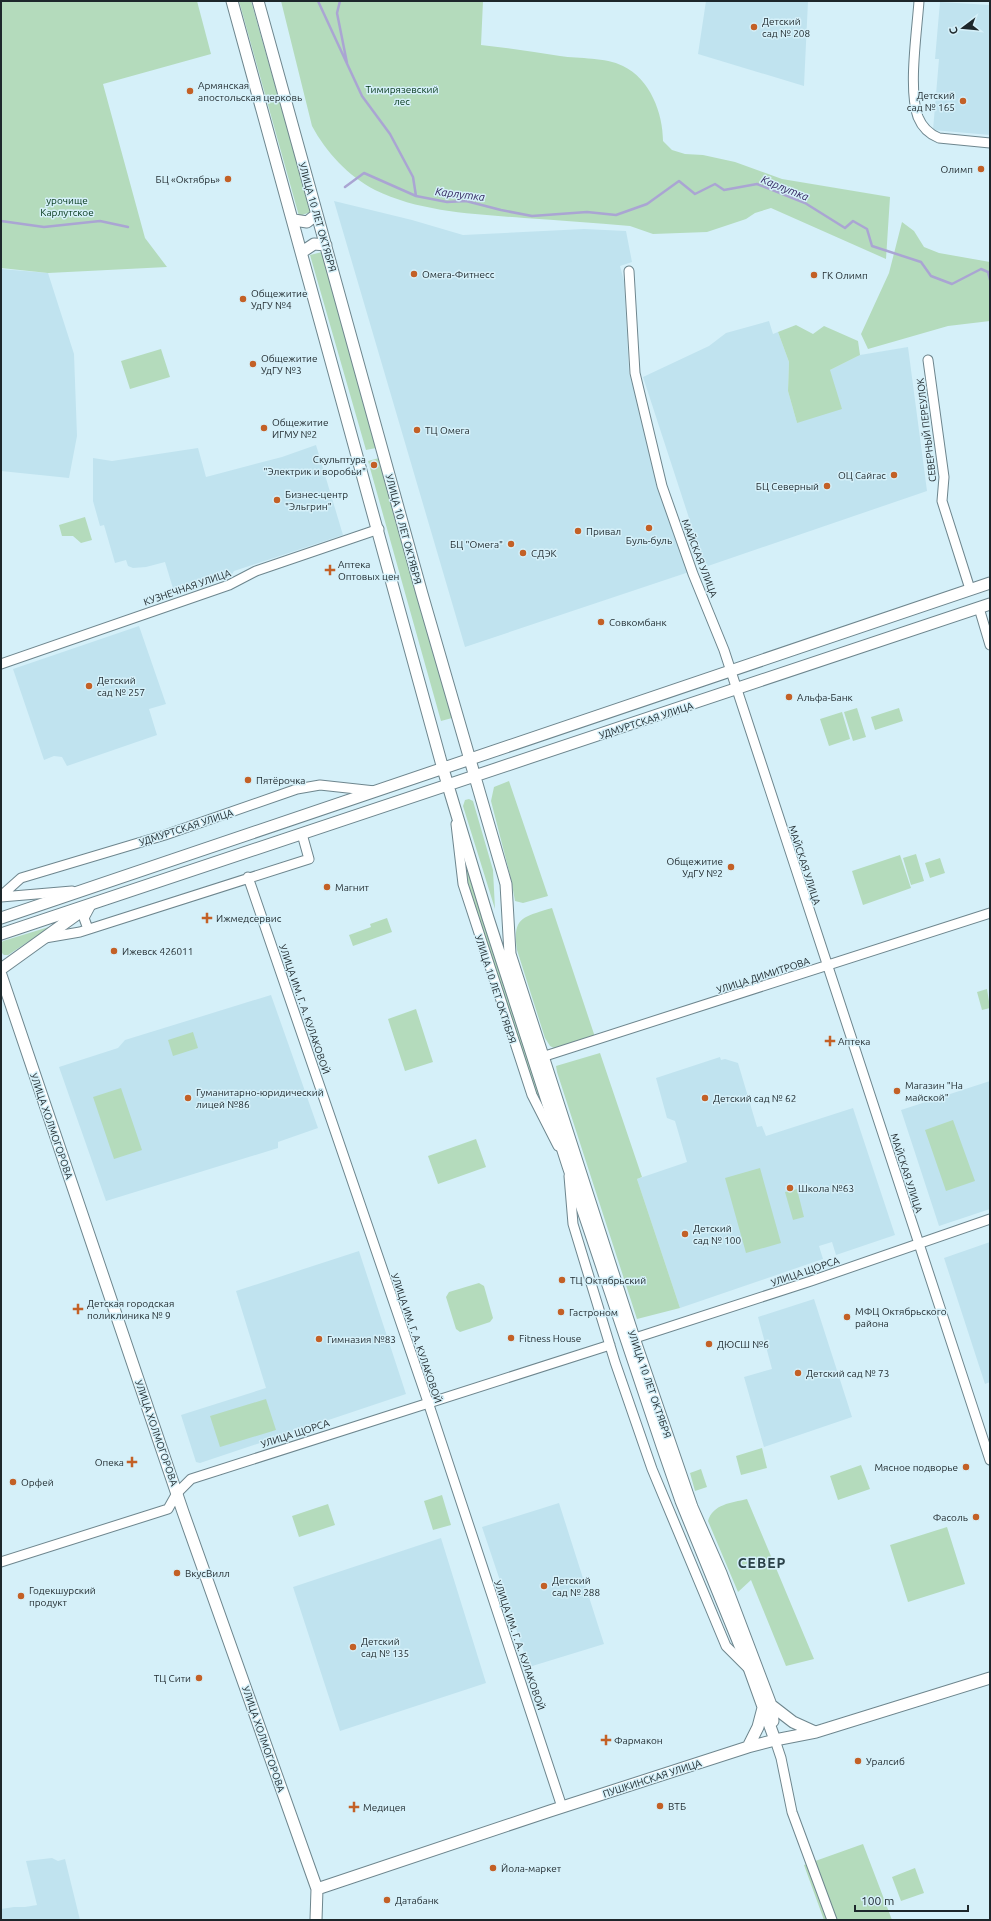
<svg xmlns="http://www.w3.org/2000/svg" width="991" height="1921" viewBox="0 0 991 1921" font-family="Ubuntu,sans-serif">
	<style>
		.built { fill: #c0e3ef }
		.green { fill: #b4dbbc }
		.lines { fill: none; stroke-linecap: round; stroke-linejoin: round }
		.stream { stroke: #aaa5d3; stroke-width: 2.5 }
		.minor-casing { stroke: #6e868e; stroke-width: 11 }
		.major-casing { stroke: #6e868e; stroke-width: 13 }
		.minor { stroke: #fff; stroke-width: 9 }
		.major { stroke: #fff; stroke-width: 11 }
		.poi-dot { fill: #c36026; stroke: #d5f0f9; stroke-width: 1.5 }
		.labels { text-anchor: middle; stroke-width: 3; stroke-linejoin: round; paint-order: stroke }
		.poi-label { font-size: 10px; fill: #1d272b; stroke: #d5f0f9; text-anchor: start }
		.park-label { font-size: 10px; fill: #003415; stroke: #d5f0f9 }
		.street-label { font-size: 10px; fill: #1d272b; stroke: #d5f0f9 }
		.water-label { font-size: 11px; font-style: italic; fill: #342860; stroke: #d5f0f9 }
		.district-label { font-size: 14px; font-weight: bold; letter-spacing: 1px; fill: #2a4148; stroke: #d5f0f9 }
	</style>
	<rect width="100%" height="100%" fill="#d5f0f9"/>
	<path class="built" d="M706,1H808L804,86L698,54Z
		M940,2L990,5V135L933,130L939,59H935Z
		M334,201L412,220L463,235L584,229L626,231L632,262L620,266L624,281L629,372L646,434L689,572L465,647Z
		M1,269L48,273L74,354L77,436L69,478L1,471Z
		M769,321L773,334L778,332L789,362L788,391L797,423L830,370L860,355L908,347L927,491L705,567L643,377L709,346L726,333Z
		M316,445L343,535L234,571L231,576L175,595L165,562L146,567L133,568L128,566L126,560L115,563L104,525L100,526L93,501V458L112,461L198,448L206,477L282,457Z
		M139,626L166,704L149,709L157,735L67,766L62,757L54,756L44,760L13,669Z
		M271,995L318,1128L278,1142V1148L106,1201L59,1067L118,1048L125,1040Z
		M720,1057L721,1060L725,1059L738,1063L757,1127L762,1126L766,1136L853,1108L895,1235L836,1255L832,1242L819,1246L823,1259L680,1308L637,1179L687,1162L675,1121L667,1118L656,1078Z
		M990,1081V1209L939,1226L901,1110Z
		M990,1242V1382L985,1384L944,1258Z
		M359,1251L406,1394L200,1463L196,1462L181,1415L266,1388L236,1291Z
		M814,1299L852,1417L764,1447L744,1377L772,1369L758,1317Z
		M559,1503L604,1644L529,1667L482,1527Z
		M441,1538L486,1683L340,1731L293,1587Z
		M52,1858L58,1861L65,1859L80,1920H1V1909L14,1907H25L37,1905L26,1861Z"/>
	<path class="green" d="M1,1H197L211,54L103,84L145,238L167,267L48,273L1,268Z
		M239,1H251L311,212L299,216Z
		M281,1H483L481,45C508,48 534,52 560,56C580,59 605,57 623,66C650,79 663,113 663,141L672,150L685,154L703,155L735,162L782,179L890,197L886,259L771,208L755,213L746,219L707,232L653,234L630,226C594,223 559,220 524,218C474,214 420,212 375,190C348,176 326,152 312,126Z
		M902,222L914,231L924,247L939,253L990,262V321L948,326L868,349L861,334L889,273Z
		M322,252L376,448L366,450L310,255Z
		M796,325L813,334L824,326L858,341L860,355L830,370L842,409L797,423L788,391L789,362L778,332Z
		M161,349L170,377L130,389L121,361Z
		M379,458L452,718L441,721L368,461Z
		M85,517L92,540L81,543L73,536H62L59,525Z
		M857,708L866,737L853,741L844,712Z
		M899,708L903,721L875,730L871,717Z
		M842,712L850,739L829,746L820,719Z
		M509,781L548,896L523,903L515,901L511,879L491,801L494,787Z
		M469,799L473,801L493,870L495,909L463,806L465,800Z
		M463,854L552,1129L534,1092L463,878Z
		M916,854L924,881L911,885L903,858Z
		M900,855L911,888L863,905L852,871Z
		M940,858L945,873L930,878L925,863Z
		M552,908L595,1037L556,1049L550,1046L545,1038L517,950C512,917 523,917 552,908Z
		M387,918L392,932L353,946L349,935L371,927L370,924Z
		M52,926L8,955H4L1,952V943L3,941Z
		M987,989L990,1008L982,1010L977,992Z
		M416,1009L433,1062L405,1071L388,1019Z
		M193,1032L198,1048L173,1056L168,1040Z
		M600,1053L642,1177L637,1179L680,1308L637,1319L557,1072L556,1066Z
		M121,1088L142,1150L114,1159L93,1097Z
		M953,1120L975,1181L946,1191L925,1130Z
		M476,1139L486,1167L438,1184L428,1156Z
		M760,1168L781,1243L746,1253L725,1178Z
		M797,1189L804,1217L793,1220L785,1192Z
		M479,1283L484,1286L493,1318L490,1322L460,1332L456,1329L446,1297L449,1292Z
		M266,1399L276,1430L220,1447L210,1416Z
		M762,1448L767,1468L741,1475L736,1456Z
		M861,1465L870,1489L838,1500L830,1476Z
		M701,1469L707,1487L695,1491L690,1473Z
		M442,1495L451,1525L433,1530L424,1501Z
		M747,1499L814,1659L786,1666L751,1580L738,1592L708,1521C713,1504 731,1503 747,1499Z
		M328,1504L335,1525L299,1537L292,1516Z
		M947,1527L965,1584L908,1602L890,1545Z
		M863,1844L892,1920H824L804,1865Z
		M915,1868L924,1893L901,1901L892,1877Z"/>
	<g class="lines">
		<path class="stream" d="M318,1L362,96L390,134L413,177L416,196
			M340,1L337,13L347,63
			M345,187L364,173L416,196L447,202L466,201L501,210L532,216L587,212L616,215L647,204L679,181L695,194L715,184L724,190L757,184L805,203L845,228L853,221L867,229L872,246L921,262L931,276L952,284L981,269L988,272L990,280
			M1,221L44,227L100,221L128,227"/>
		<defs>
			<path id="minor" d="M919,1C917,31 908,90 918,117C922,127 929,134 939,138L990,143
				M629,271L635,373L662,486L693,574L724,650L990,1460
				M928,360L944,477L942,501L970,589
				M979,608L990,645
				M1,664L229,585L256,571L379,529
				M456,824L463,884L532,1095L558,1146
				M248,877L428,1402L562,1807
				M1,896L21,878L165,835L297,789L320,785L375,791
				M1,897L72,891
				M88,929L84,918L91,905
				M45,938L80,932L309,859L302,834
				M542,1057L990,913
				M569,1176L573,1224L615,1362L652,1469L726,1646L747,1667
				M629,1340L811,1281L990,1219
				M1,1562L168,1509L177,1493L191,1479L610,1345
				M775,1740L781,1758L792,1812L832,1920"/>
			<path id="major" d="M232,1L443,769L488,918L568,1166L662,1446L681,1501L749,1668L775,1740
				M258,1L422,594L506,884L510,954L634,1338L692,1507L721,1573L771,1705L773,1721
				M294,220L307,222L317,214
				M302,252L314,244L326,245
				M1,918L990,583
				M1,934L990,604
				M1,969L83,910
				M1,975L183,1512L317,1889L316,1920
				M771,1705L793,1722L815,1732
				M748,1747L758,1727L763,1708
				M317,1889L550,1811L748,1747L775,1740L816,1732L990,1678"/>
		</defs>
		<use href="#minor" class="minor-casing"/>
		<use href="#major" class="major-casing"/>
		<use href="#minor" class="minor"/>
		<use href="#major" class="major"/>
	</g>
	<g class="poi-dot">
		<circle cx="754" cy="27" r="4"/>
		<circle cx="190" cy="91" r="4"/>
		<circle cx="963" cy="101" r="4"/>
		<circle cx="981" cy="169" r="4"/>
		<circle cx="228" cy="179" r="4"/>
		<circle cx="414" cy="274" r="4"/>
		<circle cx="814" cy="275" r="4"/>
		<circle cx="243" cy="299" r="4"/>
		<circle cx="253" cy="364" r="4"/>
		<circle cx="264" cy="428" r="4"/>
		<circle cx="417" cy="430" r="4"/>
		<circle cx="374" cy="465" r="4"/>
		<circle cx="894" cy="475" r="4"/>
		<circle cx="827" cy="486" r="4"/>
		<circle cx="277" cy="500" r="4"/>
		<circle cx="649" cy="528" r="4"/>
		<circle cx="578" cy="531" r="4"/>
		<circle cx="511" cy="544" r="4"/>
		<circle cx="523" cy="553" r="4"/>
		<path d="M328 564h4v4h4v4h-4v4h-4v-4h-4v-4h4z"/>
		<circle cx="601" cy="622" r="4"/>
		<circle cx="89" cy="686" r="4"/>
		<circle cx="789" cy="697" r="4"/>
		<circle cx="248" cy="780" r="4"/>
		<circle cx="731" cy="867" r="4"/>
		<circle cx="327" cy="887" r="4"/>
		<path d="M205 912h4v4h4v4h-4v4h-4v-4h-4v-4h4z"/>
		<circle cx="114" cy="951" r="4"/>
		<path d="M828 1035h4v4h4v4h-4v4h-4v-4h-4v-4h4z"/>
		<circle cx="897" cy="1091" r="4"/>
		<circle cx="188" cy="1098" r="4"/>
		<circle cx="705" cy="1098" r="4"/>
		<circle cx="790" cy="1188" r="4"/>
		<circle cx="685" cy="1234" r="4"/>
		<circle cx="562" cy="1280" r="4"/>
		<path d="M76 1303h4v4h4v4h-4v4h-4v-4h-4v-4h4z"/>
		<circle cx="561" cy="1312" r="4"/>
		<circle cx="847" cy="1317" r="4"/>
		<circle cx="511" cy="1338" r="4"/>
		<circle cx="319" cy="1339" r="4"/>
		<circle cx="709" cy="1344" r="4"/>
		<circle cx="798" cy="1373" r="4"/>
		<path d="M130 1456h4v4h4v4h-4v4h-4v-4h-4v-4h4z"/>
		<circle cx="966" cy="1467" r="4"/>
		<circle cx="13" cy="1482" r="4"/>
		<circle cx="976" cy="1517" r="4"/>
		<circle cx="177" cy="1573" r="4"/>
		<circle cx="544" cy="1586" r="4"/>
		<circle cx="21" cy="1596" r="4"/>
		<circle cx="353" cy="1647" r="4"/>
		<circle cx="199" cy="1678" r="4"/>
		<path d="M604 1734h4v4h4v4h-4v4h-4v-4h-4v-4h4z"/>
		<circle cx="858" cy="1761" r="4"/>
		<circle cx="660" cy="1806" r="4"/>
		<path d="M352 1801h4v4h4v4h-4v4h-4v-4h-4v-4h4z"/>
		<circle cx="493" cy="1868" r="4"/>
		<circle cx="387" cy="1900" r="4"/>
	</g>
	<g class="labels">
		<g class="poi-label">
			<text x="762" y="25">Детский<tspan x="762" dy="12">сад № 208</tspan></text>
			<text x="198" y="89">Армянская<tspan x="198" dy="12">апостольская церковь</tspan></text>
			<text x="955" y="99" text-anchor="end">Детский<tspan x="955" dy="12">сад № 165</tspan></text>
			<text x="973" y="173" text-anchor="end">Олимп</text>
			<text x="220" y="183" text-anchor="end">БЦ «Октябрь»</text>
			<text x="422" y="278">Омега-Фитнесс</text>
			<text x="822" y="279">ГК Олимп</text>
			<text x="251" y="297">Общежитие<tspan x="251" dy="12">УдГУ №4</tspan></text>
			<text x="261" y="362">Общежитие<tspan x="261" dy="12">УдГУ №3</tspan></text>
			<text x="272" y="426">Общежитие<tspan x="272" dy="12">ИГМУ №2</tspan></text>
			<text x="425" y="434">ТЦ Омега</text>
			<text x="366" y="463" text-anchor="end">Скульптура<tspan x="366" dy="12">"Электрик и воробьи"</tspan></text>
			<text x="886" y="479" text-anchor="end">ОЦ Сайгас</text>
			<text x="819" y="490" text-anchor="end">БЦ Северный</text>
			<text x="285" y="498">Бизнес-центр<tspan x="285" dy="12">"Эльгрин"</tspan></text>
			<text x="586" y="535">Привал</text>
			<text x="649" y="544" text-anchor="middle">Буль-буль</text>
			<text x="503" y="548" text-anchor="end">БЦ "Омега"</text>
			<text x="531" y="557">СДЭК</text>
			<text x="338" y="568">Аптека<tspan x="338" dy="12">Оптовых цен</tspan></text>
			<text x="609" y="626">Совкомбанк</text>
			<text x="97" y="684">Детский<tspan x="97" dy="12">сад № 257</tspan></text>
			<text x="797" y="701">Альфа-Банк</text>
			<text x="256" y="784">Пятёрочка</text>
			<text x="723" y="865" text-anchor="end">Общежитие<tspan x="723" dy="12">УдГУ №2</tspan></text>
			<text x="335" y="891">Магнит</text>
			<text x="216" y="922">Ижмедсервис</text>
			<text x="122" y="955">Ижевск 426011</text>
			<text x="838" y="1045">Аптека</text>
			<text x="905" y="1089">Магазин "На<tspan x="905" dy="12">майской"</tspan></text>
			<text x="196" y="1096">Гуманитарно-юридический<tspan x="196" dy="12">лицей №86</tspan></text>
			<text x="713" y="1102">Детский сад № 62</text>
			<text x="798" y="1192">Школа №63</text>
			<text x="693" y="1232">Детский<tspan x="693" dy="12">сад № 100</tspan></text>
			<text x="570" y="1284">ТЦ Октябрьский</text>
			<text x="87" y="1307">Детская городская<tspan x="87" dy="12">поликлиника № 9</tspan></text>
			<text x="855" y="1315">МФЦ Октябрьского<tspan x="855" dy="12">района</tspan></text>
			<text x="569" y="1316">Гастроном</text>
			<text x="519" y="1342">Fitness House</text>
			<text x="327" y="1343">Гимназия №83</text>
			<text x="717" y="1348">ДЮСШ №6</text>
			<text x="806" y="1377">Детский сад № 73</text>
			<text x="124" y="1466" text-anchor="end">Опека</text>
			<text x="958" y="1471" text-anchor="end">Мясное подворье</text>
			<text x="21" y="1486">Орфей</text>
			<text x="968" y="1521" text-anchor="end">Фасоль</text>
			<text x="185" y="1577">ВкусВилл</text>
			<text x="552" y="1584">Детский<tspan x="552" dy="12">сад № 288</tspan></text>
			<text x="29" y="1594">Годекшурский<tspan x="29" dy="12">продукт</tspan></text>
			<text x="361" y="1645">Детский<tspan x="361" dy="12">сад № 135</tspan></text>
			<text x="191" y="1682" text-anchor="end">ТЦ Сити</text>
			<text x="614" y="1744">Фармакон</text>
			<text x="866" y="1765">Уралсиб</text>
			<text x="668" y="1810">ВТБ</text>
			<text x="363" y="1811">Медицея</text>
			<text x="501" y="1872">Йола-маркет</text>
			<text x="395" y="1904">Датабанк</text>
		</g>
		<g class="park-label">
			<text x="402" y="93">Тимирязевский<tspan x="402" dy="12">лес</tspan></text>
			<text x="67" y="204">урочище<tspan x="67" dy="12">Карлутское</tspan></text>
		</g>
		<g class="street-label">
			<text transform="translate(318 217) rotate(74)" y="4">УЛИЦА 10 ЛЕТ ОКТЯБРЯ</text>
			<text transform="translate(926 430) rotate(-97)" y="4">СЕВЕРНЫЙ ПЕРЕУЛОК</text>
			<text transform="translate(404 529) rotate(75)" y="4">УЛИЦА 10 ЛЕТ ОКТЯБРЯ</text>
			<text transform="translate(700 558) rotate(69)" y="4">МАЙСКАЯ УЛИЦА</text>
			<text transform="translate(187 587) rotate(-19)" y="4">КУЗНЕЧНАЯ УЛИЦА</text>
			<text transform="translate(646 720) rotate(-18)" y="4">УДМУРТСКАЯ УЛИЦА</text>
			<text transform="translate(186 827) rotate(-18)" y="4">УДМУРТСКАЯ УЛИЦА</text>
			<text transform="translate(805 865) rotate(72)" y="4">МАЙСКАЯ УЛИЦА</text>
			<text transform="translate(763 975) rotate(-18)" y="4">УЛИЦА ДИМИТРОВА</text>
			<text transform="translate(496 989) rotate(72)" y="4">УЛИЦА 10 ЛЕТ ОКТЯБРЯ</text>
			<text transform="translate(305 1009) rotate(71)" y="4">УЛИЦА ИМ. Г. А. КУЛАКОВОЙ</text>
			<text transform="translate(52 1126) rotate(71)" y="4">УЛИЦА ХОЛМОГОРОВА</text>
			<text transform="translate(907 1173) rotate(72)" y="4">МАЙСКАЯ УЛИЦА</text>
			<text transform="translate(805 1271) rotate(-19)" y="4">УЛИЦА ЩОРСА</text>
			<text transform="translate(417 1338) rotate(71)" y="4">УЛИЦА ИМ. Г. А. КУЛАКОВОЙ</text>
			<text transform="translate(650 1384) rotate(71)" y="4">УЛИЦА 10 ЛЕТ ОКТЯБРЯ</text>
			<text transform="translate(157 1433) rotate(71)" y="4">УЛИЦА ХОЛМОГОРОВА</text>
			<text transform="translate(295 1433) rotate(-18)" y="4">УЛИЦА ЩОРСА</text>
			<text transform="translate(520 1645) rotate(71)" y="4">УЛИЦА ИМ. Г. А. КУЛАКОВОЙ</text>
			<text transform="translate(264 1739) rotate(71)" y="4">УЛИЦА ХОЛМОГОРОВА</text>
			<text transform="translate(652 1778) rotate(-18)" y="4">ПУШКИНСКАЯ УЛИЦА</text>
		</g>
		<g class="water-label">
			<text transform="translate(785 188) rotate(22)" y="4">Карлутка</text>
			<text transform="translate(460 194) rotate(7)" y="4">Карлутка</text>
		</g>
		<g class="district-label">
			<text x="762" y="1568">СЕВЕР</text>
		</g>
	</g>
	<rect width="991" height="1921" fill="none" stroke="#1d272b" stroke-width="4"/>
	<g transform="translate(963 28) rotate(254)" stroke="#d5f0f9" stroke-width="3" paint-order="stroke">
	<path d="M0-3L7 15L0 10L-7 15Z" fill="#1d272b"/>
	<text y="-6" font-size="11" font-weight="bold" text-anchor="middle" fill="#1d272b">С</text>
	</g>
	<path d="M855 1905v6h113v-6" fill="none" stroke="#1d272b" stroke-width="2"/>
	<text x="861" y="1905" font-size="12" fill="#1d272b" stroke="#d5f0f9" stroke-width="3" paint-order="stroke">100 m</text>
</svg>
